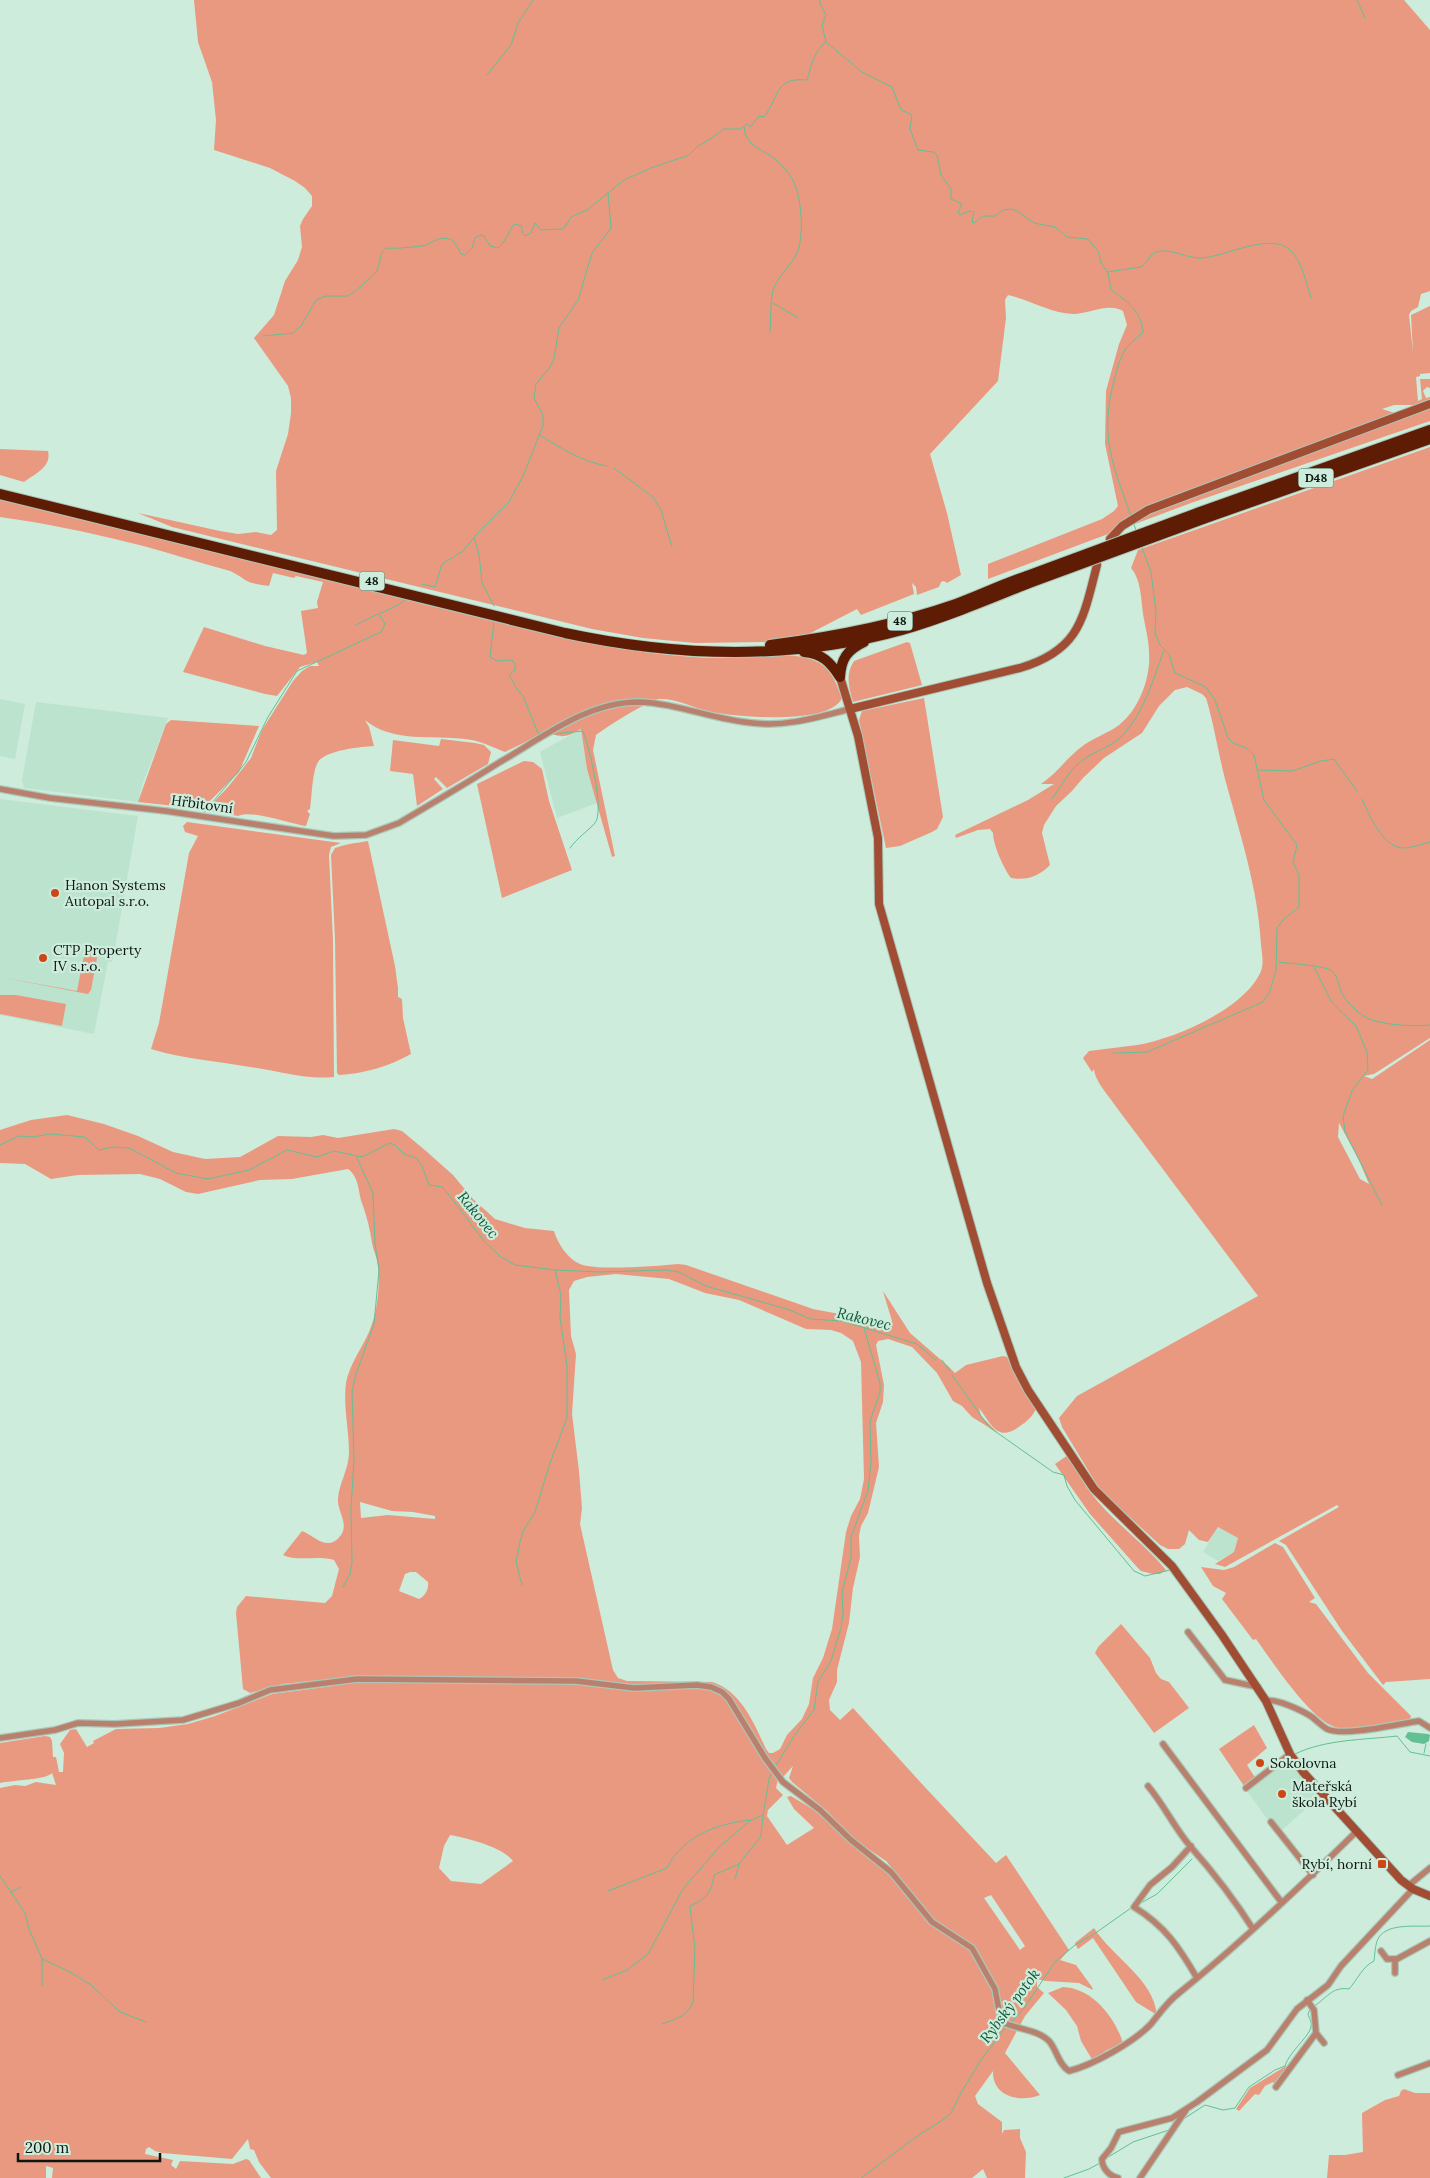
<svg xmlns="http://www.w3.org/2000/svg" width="1430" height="2178" viewBox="0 0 1430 2178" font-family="Lora,serif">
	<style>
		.built { fill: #bce3ce }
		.green { fill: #ea9981; fill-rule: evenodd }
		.water { fill: #62c094 }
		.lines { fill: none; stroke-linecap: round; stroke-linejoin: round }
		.stream { stroke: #62c094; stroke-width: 1 }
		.street-casing { stroke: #aac6b7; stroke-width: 8 }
		.secondary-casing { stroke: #aac6b7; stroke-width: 10 }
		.highway-casing { stroke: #aac6b7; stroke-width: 12 }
		.street { stroke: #ba806e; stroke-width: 5.5 }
		.secondary { stroke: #a04d34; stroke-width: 8 }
		.highway { stroke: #5f1c05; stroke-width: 10 }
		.highway-bridge-casing { stroke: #aac6b7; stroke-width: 12; stroke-linecap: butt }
		.highway-bridge { stroke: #5f1c05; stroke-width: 10 }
		.poi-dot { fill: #ce4616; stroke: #cdecdb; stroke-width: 2 }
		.labels { text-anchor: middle; stroke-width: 4.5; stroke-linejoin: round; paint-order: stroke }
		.shield { fill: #cdecdb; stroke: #46574e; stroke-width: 1 }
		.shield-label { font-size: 12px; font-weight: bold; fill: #0c1711 }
		.street-label { font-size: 14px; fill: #0c1711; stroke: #cdecdb }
		.poi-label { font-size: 14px; fill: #0c1711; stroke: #cdecdb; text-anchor: start }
		.water-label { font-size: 15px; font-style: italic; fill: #105a3c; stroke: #cdecdb }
	</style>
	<rect width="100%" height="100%" fill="#cdecdb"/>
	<path class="built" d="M0,699L25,704L15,759L0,756Z
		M36,702L168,718L143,783L138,802L24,788L22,780Z
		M581,729L587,769L597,803L557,818L540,752Z
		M0,799L138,816L115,948L112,962H108L94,1034L0,1015Z
		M1218,1527L1238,1538L1234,1552L1218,1561L1203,1552Z
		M1287,1759L1318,1798L1281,1831L1271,1818L1268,1820L1246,1790Z"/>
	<path class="green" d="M194,0H1404L1430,30V291L1421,294L1418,307L1411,311L1409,315L1413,352L1411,315L1430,306V373L1420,374V376L1416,377L1418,401L1422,399L1420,379H1430V388L1427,387L1423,391L1426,398L1430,397V399L1414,405H1394L1382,409L1407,417L1430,409V421L1191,503L988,579V564L1102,519L1114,511L1118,506L1105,444L1106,391L1119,344L1127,325L1123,311C1108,302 1089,314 1073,314C1051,313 1030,300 1008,295L1005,300L1006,318L998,381L930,454L947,513L961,575L947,583L944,581L941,582L939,587L917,595L916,587L912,583L914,594L861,615L857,609L801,638L767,642L695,643L643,638L592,629L172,527L138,513L220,531L238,534L256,532L271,535L277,530L276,471L288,434L291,413V398L288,386L254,338L274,315L285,281L298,260L302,247L300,226L303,219L312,206V196L305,188L295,181L270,168L214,150L216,120L212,82L198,42Z
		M1430,447V1038L1374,1074L1364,1076L1372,1079L1430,1040V1679L1386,1682L1383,1685L1342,1631L1286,1545L1279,1541L1339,1507L1337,1505L1225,1567L1215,1564L1234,1552L1238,1538L1218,1527L1208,1542L1199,1540L1189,1530L1185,1544L1179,1549H1168L1160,1545L1100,1490L1062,1427L1059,1418L1077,1396L1258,1296L1117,1108C1110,1097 1095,1082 1094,1069L1092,1072L1083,1058L1089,1051C1105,1049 1121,1047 1137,1045C1175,1039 1246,1008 1261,971C1264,963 1262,954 1261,945C1258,888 1240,834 1225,779C1218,752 1214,724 1206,698L1202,694L1187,687L1175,690L1159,706L1142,733L1104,758L1083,778L1072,791L1056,806L1044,825L1042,833L1050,865C1039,876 1027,881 1011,878C1004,869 993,845 993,833L990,829L978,830L956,838L955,835L1028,800L1054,784H1041C1056,774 1066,759 1080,748C1092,738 1107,734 1119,725C1139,710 1151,677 1149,653C1149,642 1146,630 1144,619C1141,604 1142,580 1131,568L1138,550ZM1339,1123L1358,1158L1369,1184L1360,1179L1338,1137Z
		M0,449L48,451C52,467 35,474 24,482L0,475Z
		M0,499L589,643C633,651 678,658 722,658C746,657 789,652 810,659C830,665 835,680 842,698C830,726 733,717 707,711C692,707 674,698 659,699C649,700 605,728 596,735L593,750L615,856L612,857L587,769L581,729C565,738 562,738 546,732L505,752C492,747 479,740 465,739C432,735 392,743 365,720L369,727L374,746C360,747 326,750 318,762C312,772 312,797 310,809L307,811L310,814L306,826C290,824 251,809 238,816L206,810L228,787L251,758L262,730L293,681L302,671L310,666H319L317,662L300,667L277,696L265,694L183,672L204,627L265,646L304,655L307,653L301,611L318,608L317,602L323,582L296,576L294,578L273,573L269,586C262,585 253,584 247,581C239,576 233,571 223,569C192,561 162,550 131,543C88,532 44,523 0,517Z
		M907,642L910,643L922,685L853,702C849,687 845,675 854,661Z
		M924,698L943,817L937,829L932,832L900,846L886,848L859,720L862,711Z
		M171,720L259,726L239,772L202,809L138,802L166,724Z
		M441,739L475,743L484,745L491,752L488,764L447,788L436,777L434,779L443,789L417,806L413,774L390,771L393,740L439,746Z
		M524,761L533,762L542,769L549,801L572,870L502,898L477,784Z
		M187,822L341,843L331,847L329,855L333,940L334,1077C305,1080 279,1071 250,1067C216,1061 184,1059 151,1049L159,1023L189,853L198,836L185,832L183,826Z
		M368,841L395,966L398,988V997L402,999L403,1018L411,1054C390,1066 363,1074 339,1075L337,1073L335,940L331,855L335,848C346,844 356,843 368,841Z
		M86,945L99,948L91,990L88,994L0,977L77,991Z
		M0,995H16L66,1004L62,1026L0,1014Z
		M67,1115L104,1124L138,1136L173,1152L205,1159L240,1157L278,1136L311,1137L323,1135L338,1138L394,1129L402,1131L426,1151L453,1175L473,1199L495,1219L525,1228L554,1231C558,1244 567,1258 580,1264C597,1271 657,1266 678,1264L686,1265L813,1309L861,1318L888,1328L892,1321L883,1291L910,1333L948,1366L955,1373L966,1365L1003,1356L1007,1357L1016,1377L1036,1409C1033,1416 1026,1422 1020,1426C998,1443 992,1425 979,1408L981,1416L998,1433L972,1417L962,1406L953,1401L937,1373L912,1347L888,1339L878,1341L876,1345L884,1385L883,1402L876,1423L879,1467L868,1513L861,1526L859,1536L860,1557L853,1588L849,1623L837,1670V1682L829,1700L830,1710L840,1720L853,1708L922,1784L996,1863L1006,1855L1069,1950L1060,1960L1076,1965L1092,1987L1093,1990L1079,1983L1046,1981L1037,1979V1987L1044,1993L1025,2016L1005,2053L1040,2095C1020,2103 992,2097 993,2071L975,2096L978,2104L1002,2122V2134L1004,2130L1020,2129V2138L1026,2152L1025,2178H987L983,2169L972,2178H271L259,2162L254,2150L250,2149L248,2139L232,2159L162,2153L155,2151L149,2147L146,2149L145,2154L173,2160L171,2165L176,2169L180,2161L233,2164L246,2159L249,2160L261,2178H52L53,2168L46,2166V2178H0V1788L15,1785L25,1786L36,1782L56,1785L52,1773C46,1780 13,1780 0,1783V1743L45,1736L50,1737L52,1741L53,1757H56L59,1772H63L64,1753L60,1744L70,1730L76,1729L87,1747L94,1743L93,1741L116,1729L159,1728L188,1724L215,1716L272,1694L333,1686L332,1679L283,1684L250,1693L243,1689L236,1613L237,1607L246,1596L325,1603L332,1596L339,1569L334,1560C318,1555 297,1562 283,1555L302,1531C315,1536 328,1553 341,1535C349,1523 337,1511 338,1499C339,1483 349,1469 349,1452C349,1429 343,1406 346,1383C349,1365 362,1348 369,1332C378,1311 380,1286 378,1265C377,1257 373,1250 372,1243C370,1229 367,1217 362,1203C358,1191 359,1177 348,1169L292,1179L260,1180L198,1194L186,1192L160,1179L140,1174L78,1175L51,1179L25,1164L0,1163V1130L31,1120ZM616,1274L669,1279L705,1293L739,1300L806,1329L831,1330L841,1333L853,1341L861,1362L864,1479L860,1499L851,1516L846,1532L832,1629L823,1658L813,1678L809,1704L802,1719L787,1735L780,1749L773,1753H769L766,1749C754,1723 741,1691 712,1682L627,1681L618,1678L613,1670L580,1524L582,1508L579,1471L572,1414L576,1354L571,1336L569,1290L574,1281L587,1277ZM360,1502L392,1511L413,1512L435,1516V1519L388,1515L361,1518ZM410,1572H416L428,1582C429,1588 426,1596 419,1599L399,1591L405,1574ZM793,1766L789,1778L792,1782L827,1811L852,1838L886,1861L925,1908L918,1910L897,1881L871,1858L844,1838L819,1813L791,1796L787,1797L794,1809L814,1828L787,1845L767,1816L768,1810L783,1795L776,1788L779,1775L783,1777ZM450,1835C467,1838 503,1847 513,1861L481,1884L451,1881L439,1868L444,1846ZM991,1895L1025,1946L1020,1950L984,1898Z
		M1068,1455C1076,1467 1082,1481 1090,1492C1112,1521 1143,1542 1166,1570L1160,1574H1153L1141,1571L1137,1567L1090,1514L1055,1464Z
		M1275,1543L1283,1547L1315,1598L1309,1602L1316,1604L1368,1673L1411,1716L1410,1719C1388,1723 1361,1733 1338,1728C1312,1723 1272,1661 1256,1639L1253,1640L1222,1599L1226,1593L1213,1586L1201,1567L1224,1570L1234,1567Z
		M1121,1624L1150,1658L1156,1673L1161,1679L1169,1682L1189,1708L1154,1733L1095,1653L1098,1647Z
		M1254,1725L1267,1748L1247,1765L1256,1779L1244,1786L1219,1749Z
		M1094,1928C1113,1958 1153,1978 1157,2015L1136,2002L1093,1938L1078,1949L1075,1943Z
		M1063,1987C1092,1988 1115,2017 1123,2043L1107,2050L1093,2061L1081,2041L1077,2026L1066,2010L1048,1993Z
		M1286,2066H1291L1275,2085L1273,2082L1265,2086L1259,2095L1255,2094L1239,2111L1236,2109L1250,2088Z
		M1404,2089L1415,2093H1430V2178H1327L1329,2155H1345L1363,2152L1362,2113L1385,2100L1399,2096L1401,2091Z"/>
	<path class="water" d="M1408,1732L1428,1734L1430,1735L1429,1741L1424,1744L1412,1742L1405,1737Z"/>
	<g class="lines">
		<path class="stream" d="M1357,0L1365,18
			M826,42L862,72L892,87L901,110L912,115L910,129L918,150L933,152L937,155L941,175L951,189V199L962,204L958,212L960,215L969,211L974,212L972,222L974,223L983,216H995L1003,210L1011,209L1017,211L1034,223L1055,227L1067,237L1088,239L1098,251L1101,263L1108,273L1111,290C1126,300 1142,312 1143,332C1138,338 1131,342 1126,348C1120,358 1117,369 1114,381C1099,436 1113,465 1131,516
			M487,75L511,45L518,23L533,0
			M744,127C745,144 758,148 771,156C782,164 792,175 796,188C802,203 804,241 796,255C789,268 778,276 773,290C770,304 771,319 770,332
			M1107,272L1141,267C1149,262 1150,251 1161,251C1175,250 1189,259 1203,258C1224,256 1266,235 1286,247C1302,257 1305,281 1311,298
			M773,303L798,318
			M263,336L293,333L301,326L316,300L326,296H348L358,289L377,271L382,252L386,248C393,249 419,247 426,245C433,242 440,236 449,239C455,240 458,249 461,254L465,255L472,248L475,238L481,235L484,236L490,246L498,248L503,243L514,224L522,226V233L525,236L531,233L535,223L541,230L562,229L565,227L571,217L587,210L624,180L651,168L689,155L698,146L712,138L724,129H740L747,124L750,127L759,116L764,117C780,96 774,77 807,80C811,67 814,50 826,42L822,25L826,15L820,4V0
			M540,435C560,448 583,462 607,466
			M614,468L653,497L661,510L672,547
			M1133,522L1136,530
			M474,538L479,554L482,583L494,606
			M422,584L435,587L442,564L463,551L477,534L509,502L524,474L543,425V415L534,398L536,384L550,367L554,359L559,328L578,300L592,253L611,228L608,193
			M494,621L490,657L497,661L512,660L515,664V670L509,675L517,689L523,696L538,733H541
			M356,625L378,614
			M552,734L583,731C589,746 605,811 595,823C587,832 578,837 570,848
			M1258,770L1292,771L1321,761L1334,759L1357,791
			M1052,799C1061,786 1070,769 1083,760C1095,751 1111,747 1122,736C1144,713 1153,680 1164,650
			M1362,799C1369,814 1382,847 1403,848C1411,848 1422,844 1430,842
			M202,815L246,762L268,717L297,671L381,632L385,624L379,614L400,604L406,599
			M1279,962C1290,964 1324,965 1332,971C1339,977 1338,987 1343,995C1348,1004 1362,1017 1372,1020C1387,1025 1415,1027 1430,1025
			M1314,967L1332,1003L1356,1026L1367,1052L1368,1070L1352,1091L1343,1116L1345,1132L1382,1205
			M1113,1053L1147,1052L1263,1002L1269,993L1276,971L1277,928L1284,919L1299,907V875L1293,862L1297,845L1264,800L1254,755L1248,749L1233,743L1228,738L1215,700L1206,687L1175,673L1169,654L1160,645L1155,633L1156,612L1151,572L1141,545
			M0,1145L19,1136L33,1137L50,1134L85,1137L99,1150L113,1147L129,1148L176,1173L208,1179L249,1170L287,1150L317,1157L334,1151L362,1157L390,1143L395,1145L404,1154L416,1158L422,1166L429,1185L442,1187L446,1191L484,1241L501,1257L515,1265L555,1270L600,1272L666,1270L679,1272L706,1286L790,1310L810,1319L842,1321L917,1344L936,1360
			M942,1360L950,1371
			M952,1375L989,1427L1053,1472L1064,1475L1067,1486L1075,1500L1134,1571L1145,1576L1170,1570
			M522,1585L516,1562L520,1542L523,1531L535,1512L550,1463L567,1418V1365L560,1318L561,1295L555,1270
			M343,1587L350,1574L352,1562L351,1510L354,1460L352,1391L356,1374L374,1324L379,1270L375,1244L373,1193L357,1158
			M1424,1753L1426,1744
			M1295,1754C1326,1739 1364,1740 1397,1736L1410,1752L1430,1756
			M775,1767L794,1736L814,1710L818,1682L831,1661L841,1628L843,1613L842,1592L851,1558V1537L868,1491L871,1462L870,1421L880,1392V1383L864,1328
			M0,1876L25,1913L29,1929L42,1959V1986
			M735,1879L739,1865
			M608,1891L667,1868C683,1836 716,1824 750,1820
			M11,1892L21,1887
			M1139,1904L1157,1894L1192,1859
			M42,1959L68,1971L91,1985L120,2012L146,2022
			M602,1980L627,1970L648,1954L683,1889L719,1847L751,1820L763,1815L769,1779L773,1771
			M1313,2007C1326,1999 1332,1986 1349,1989C1357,1980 1363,1966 1374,1961C1375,1954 1375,1943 1379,1937C1389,1923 1415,1927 1430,1926
			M1011,2022L1024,2008L1055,1962L1075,1945L1097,1932L1131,1908
			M662,2024C675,2019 689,2016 693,2002L695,1949L690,1906C707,1898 711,1894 714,1875L739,1864L761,1836L763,1816
			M1182,2120L1205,2105L1223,2110L1235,2108L1249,2087L1275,2070L1285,2066C1289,2052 1311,2035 1311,2026C1312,2022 1309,2018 1308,2014L1310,2009
			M1105,2159L1133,2142L1169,2130
			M861,2178L920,2134L943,2120L951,2113L962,2091L981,2060L1006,2027
			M1064,2178L1089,2169L1100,2163"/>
		<defs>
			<path id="street" d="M0,789L50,798L166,811L334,836L366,835L399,823C433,803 467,783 500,762C542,738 587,702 638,702C677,703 714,720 753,723C787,727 818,717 850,709
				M1188,1632L1225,1680L1258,1687
				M1266,1701C1276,1698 1303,1711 1312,1717C1317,1721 1322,1726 1327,1729C1344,1737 1398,1724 1419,1721L1430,1728
				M0,1738L55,1730L78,1723L115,1724L183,1720L239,1703L270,1690L357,1679L576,1681L634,1688L697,1685L711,1687L722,1692L729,1699L765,1758L783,1782L820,1810L851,1840L891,1872L932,1922L972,1948L995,1989L1000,2016L1004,2023C1018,2029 1038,2030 1049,2041C1057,2050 1058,2064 1069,2071C1093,2065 1134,2042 1151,2024C1160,2013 1167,2002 1179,1993C1241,1943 1299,1888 1356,1832
				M1163,1744L1282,1903
				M1148,1786C1164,1805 1174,1827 1190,1846C1213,1872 1234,1899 1253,1929
				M1246,1788L1290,1754
				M1271,1822L1313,1875
				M1191,1846L1172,1867L1150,1885L1134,1907C1165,1926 1179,1947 1197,1978
				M1408,1886L1430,1868
				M1381,1951L1387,1959H1397L1430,1941
				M1395,1960V1973
				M1307,2000L1314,2010L1316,2033L1324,2043
				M1398,2075L1430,2063
				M1276,2087L1316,2033
				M1118,2178C1109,2176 1102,2168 1102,2159L1111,2148L1119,2132L1172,2118L1197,2102L1267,2050L1297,2009L1328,1985L1341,1966L1413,1889
				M1140,2178L1186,2110"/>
			<path id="secondary" d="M1110,539L1122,526L1148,510L1430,404
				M840,677L858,736L878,838L879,904L987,1283L1016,1367L1028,1390L1094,1489L1172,1566L1222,1635L1266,1701L1290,1754L1303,1772L1401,1880L1413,1889L1430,1896
				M850,709L1020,668C1080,650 1083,619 1097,565"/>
			<path id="highway" d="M0,494L565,633C677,657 790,661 902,630C946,617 987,600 1029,583
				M1200,512L1430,430
				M1203,519L1430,439
				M770,645C833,637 896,625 956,604C980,595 1003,584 1027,576
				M804,652C822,653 831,663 840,677
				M840,677C841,659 847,650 864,642"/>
		</defs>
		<use href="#street" class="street-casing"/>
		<use href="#secondary" class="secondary-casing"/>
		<use href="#highway" class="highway-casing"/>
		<use href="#street" class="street"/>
		<use href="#secondary" class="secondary"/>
		<use href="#highway" class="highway"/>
		<defs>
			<path id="highway-bridge" d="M1027,576L1200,512
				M1029,583L1203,519"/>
		</defs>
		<use href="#highway-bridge" class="highway-bridge-casing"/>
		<use href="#highway-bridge" class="highway-bridge"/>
	</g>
	<g class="poi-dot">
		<circle cx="55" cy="893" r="5"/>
		<circle cx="43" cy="958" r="5"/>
		<circle cx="1260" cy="1763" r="5"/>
		<circle cx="1282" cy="1794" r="5"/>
		<rect x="1377" y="1859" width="10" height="10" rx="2.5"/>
	</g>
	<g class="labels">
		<g class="shield">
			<rect x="1298.5" y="468.5" width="35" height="19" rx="4"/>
			<rect x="359.5" y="571.5" width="25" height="19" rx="4"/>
			<rect x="887.5" y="611.5" width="25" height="19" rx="4"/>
		</g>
		<g class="shield-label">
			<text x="1316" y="482">D48</text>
			<text x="372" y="585">48</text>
			<text x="900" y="625">48</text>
		</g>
		<g class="street-label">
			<text transform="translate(202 804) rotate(8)" y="5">Hřbitovní</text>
		</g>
		<g class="poi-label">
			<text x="65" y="890">Hanon Systems<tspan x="65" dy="16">Autopal s.r.o.</tspan></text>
			<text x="53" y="955">CTP Property<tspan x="53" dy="16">IV s.r.o.</tspan></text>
			<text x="1270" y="1768">Sokolovna</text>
			<text x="1292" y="1791">Mateřská<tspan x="1292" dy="16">škola Rybí</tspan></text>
			<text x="1372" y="1869" text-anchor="end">Rybí, horní</text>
		</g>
		<g class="water-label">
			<text transform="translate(478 1215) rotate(51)" y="5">Rakovec</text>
			<text transform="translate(864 1319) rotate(14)" y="5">Rakovec</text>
			<text transform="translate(1010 2006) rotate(-53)" y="5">Rybský potok</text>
		</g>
	</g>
	<path d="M18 2153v8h142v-8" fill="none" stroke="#0c1711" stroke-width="2.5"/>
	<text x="25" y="2153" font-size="15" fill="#0c1711" stroke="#cdecdb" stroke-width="4" paint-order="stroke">200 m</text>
</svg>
